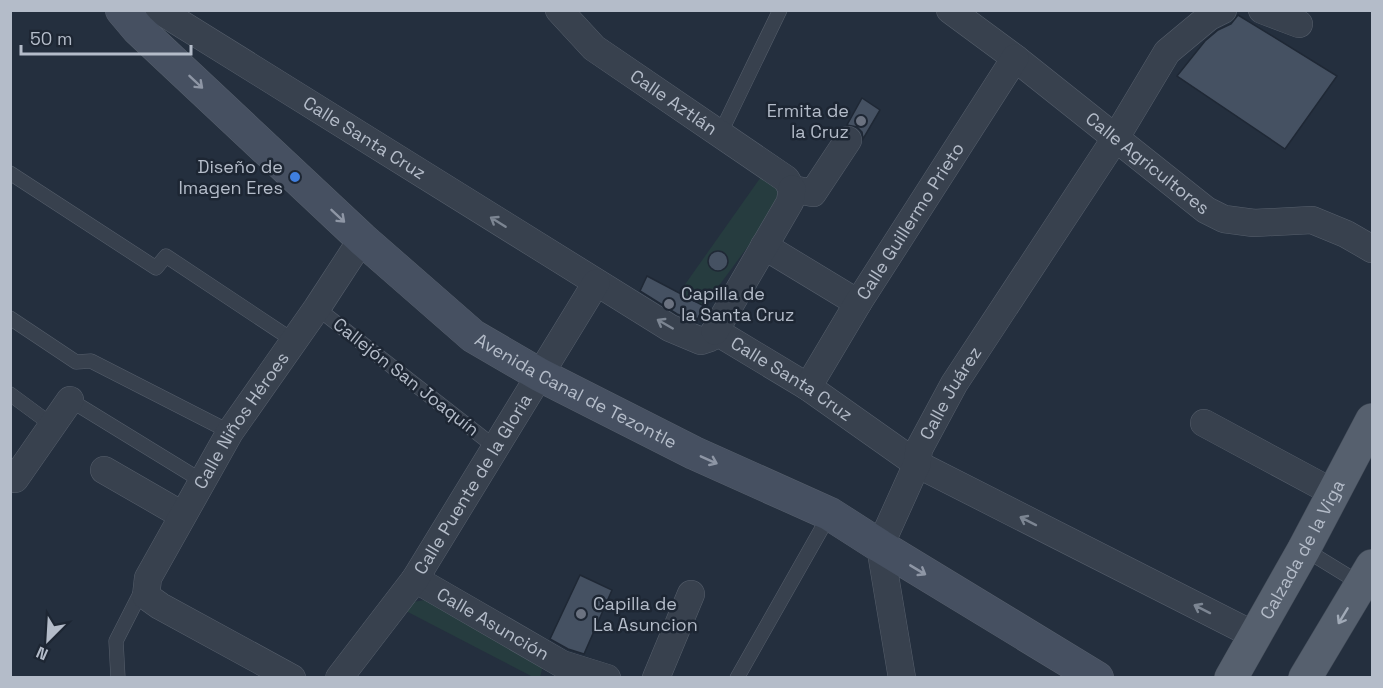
<svg xmlns="http://www.w3.org/2000/svg" width="1383" height="688" viewBox="0 0 1383 688" font-family="'Space Grotesk',sans-serif">
	<style>
		.green { fill: #263c3f }
		.building { fill: #455162; stroke: #1f2835; stroke-width: 1.5 }
		.lines { fill: none; stroke-linecap: round; stroke-linejoin: round }
		.lane-casing { stroke: #565f6c; stroke-width: 15 }
		.street-casing { stroke: #565f6c; stroke-width: 28 }
		.secondary-casing { stroke: #565f6c; stroke-width: 34 }
		.primary-casing { stroke: #414a57; stroke-width: 34 }
		.lane { stroke: #38414e; stroke-width: 14 }
		.street { stroke: #38414e; stroke-width: 27 }
		.secondary { stroke: #465061; stroke-width: 33 }
		.primary { stroke: #56606e; stroke-width: 33 }
		.oneway { stroke: #8e96a5 }
		.oneway2 { stroke: #7c8592 }
		.oneway3 { stroke: #a1aab7 }
		.worship-dot { fill: #6b7280; stroke: #1d2633; stroke-width: 2 }
		.shop-dot { fill: #3f7fe0; stroke: #1d2633; stroke-width: 2 }
		.labels { text-anchor: middle; stroke-width: 5; stroke-linejoin: round; paint-order: stroke }
		.street-label { font-size: 18px; fill: #b4bcc9; stroke: #1d2633 }
		.poi-label { font-size: 18px; fill: #b4bcc9; stroke: #1d2633; text-anchor: end }
	</style>
	<rect width="100%" height="100%" fill="#242f3e"/>
	<path class="green" d="M763,174L779,187L777,207L704,306L679,293Z
		M431,599L543,666L540,677H533L406,611L413,602Z"/>
	<path class="building" d="M1238,15L1337,76L1285,149L1177,76L1205,41L1218,30L1231,24Z
		M862,98L880,110L863,139L862,132L857,127L847,125Z
		M708 261a10 10 0 1 1 20 0a10 10 0 1 1-20 0Z
		M647,276L704,306L696,322L677,314L640,291Z
		M580,575L612,590L584,654L568,649L550,639Z"/>
	<g class="lines">
		<defs>
			<path id="lane" d="M720,134L780,10
				M10,173L156,268L166,256L294,341
				M317,308L495,447
				M10,318L76,362L91,361L230,432
				M10,394L52,425
				M70,400L202,481
				M1304,549L1361,584
				M118,678L116,641L143,588
				M737,678L830,514"/>
			<g id="street">
				<path id="s1" d="M159,10L670,328L701,341L710,338L715,331L808,387L917,464L1254,635"/>
				<path id="s2" d="M559,10L594,48L786,179L792,189"/>
				<path id="s3" d="M950,10L1015,58L1206,210L1224,219L1254,223L1312,220L1346,234L1372,249"/>
				<path d="M1262,10L1299,24"/>
				<path d="M792,189L813,193L848,140"/>
				<path d="M764,246L858,303"/>
				<path d="M715,331L790,202L792,189"/>
				<path id="s4" d="M808,387L858,303L1015,58"/>
				<path d="M1204,423L1334,493"/>
				<path d="M104,470L182,515"/>
				<path d="M15,479L70,400"/>
				<path id="s5" d="M415,579L562,664L607,678"/>
				<path id="s6" d="M292,678L160,606L146,596L148,578L230,432L317,308L362,239"/>
				<path id="s7" d="M339,678L415,579L596,283"/>
				<path d="M656,678L691,594"/>
				<path id="s8" d="M902,678L880,546L917,464L919,449L954,384L1115,139L1167,52L1209,17L1223,10"/>
			</g>
			<g id="secondary">
				<path id="s9" d="M122,10L138,29L362,239L473,336L540,375L694,453L830,514L880,546L1097,678"/>
			</g>
			<g id="primary">
				<path id="s10" d="M1231,678L1304,549L1372,420"/>
				<path d="M1305,678L1372,566"/>
			</g>
		</defs>
		<use href="#lane" class="lane-casing"/>
		<use href="#street" class="street-casing"/>
		<use href="#secondary" class="secondary-casing"/>
		<use href="#primary" class="primary-casing"/>
		<use href="#lane" class="lane"/>
		<use href="#street" class="street"/>
		<use href="#secondary" class="secondary"/>
		<use href="#primary" class="primary"/>
	</g>
	<defs><path id="oneway-shaft" d="M-6 0H5M1.5-3L5.5 0L1.5 3" fill="none" stroke-width="1.6" stroke-linecap="round" stroke-linejoin="round" transform="scale(1.5)"/></defs>
	<g class="oneway">
		<use href="#oneway-shaft" transform="translate(196 82) rotate(43)"/>
		<use href="#oneway-shaft" transform="translate(338 216) rotate(43)"/>
		<use href="#oneway-shaft" transform="translate(709 460) rotate(24)"/>
		<use href="#oneway-shaft" transform="translate(918 570) rotate(31)"/>
	</g>
	<g class="oneway2">
		<use href="#oneway-shaft" transform="translate(498 222) rotate(-148)"/>
		<use href="#oneway-shaft" transform="translate(665 324) rotate(-150)"/>
		<use href="#oneway-shaft" transform="translate(1028 521) rotate(-153)"/>
		<use href="#oneway-shaft" transform="translate(1202 609) rotate(-153)"/>
	</g>
	<use class="oneway3" href="#oneway-shaft" transform="translate(1343 616) rotate(121)"/>
	<g class="worship-dot">
		<circle cx="861" cy="121" r="6"/>
		<circle cx="669" cy="304" r="6"/>
		<circle cx="581" cy="614" r="6"/>
	</g>
	<circle class="shop-dot" cx="295" cy="177" r="6"/>
	<g class="labels">
		<g class="street-label">
			<text dy="6" stroke="none"><textPath href="#s2" startOffset="148">Calle Aztlán</textPath></text>
			<text dy="6" stroke="none"><textPath href="#s1" startOffset="242">Calle Santa Cruz</textPath></text>
			<text dy="6" stroke="none"><textPath href="#s3" startOffset="250">Calle Agricultores</textPath></text>
			<text dy="6" stroke="none"><textPath href="#s4" startOffset="195">Calle Guillermo Prieto</textPath></text>
			<text transform="translate(406 377) rotate(38)" y="6">Callejón San Joaquín</text>
			<text dy="6" stroke="none"><textPath href="#s1" startOffset="744">Calle Santa Cruz</textPath></text>
			<text dy="6" stroke="none"><textPath href="#s9" startOffset="596">Avenida Canal de Tezontle</textPath></text>
			<text dy="6" stroke="none"><textPath href="#s8" startOffset="303">Calle Juárez</textPath></text>
			<text dy="6" stroke="none"><textPath href="#s6" startOffset="369">Calle Niños Héroes</textPath></text>
			<text dy="6" stroke="none"><textPath href="#s7" startOffset="236">Calle Puente de la Gloria</textPath></text>
			<text dy="6" stroke="none"><textPath href="#s10" startOffset="147">Calzada de la Viga</textPath></text>
			<text dy="6" stroke="none"><textPath href="#s5" startOffset="90">Calle Asunción</textPath></text>
		</g>
		<g class="poi-label">
			<text x="849" y="117">Ermita de<tspan x="849" dy="21">la Cruz</tspan></text>
			<text x="283" y="173">Diseño de<tspan x="283" dy="21">Imagen Eres</tspan></text>
			<text x="681" y="300" text-anchor="start">Capilla de<tspan x="681" dy="21">la Santa Cruz</tspan></text>
			<text x="593" y="610" text-anchor="start">Capilla de<tspan x="593" dy="21">La Asuncion</tspan></text>
		</g>
	</g>
	<rect width="1383" height="688" fill="none" stroke="#b4bcc9" stroke-width="24"/>
	<g transform="translate(48 640) rotate(204)" stroke="#1d2633" stroke-width="4.5" paint-order="stroke">
	<path d="M0-4.5L10 22L0 15L-10 22Z" fill="#b4bcc9"/>
	<text y="-9" font-size="16" font-weight="bold" text-anchor="middle" fill="#b4bcc9">N</text>
	</g>
	<path d="M21 45v9h170v-9" fill="none" stroke="#b4bcc9" stroke-width="3"/>
	<text x="30" y="45" font-size="18" fill="#b4bcc9" stroke="#1d2633" stroke-width="4.5" paint-order="stroke">50 m</text>
</svg>
